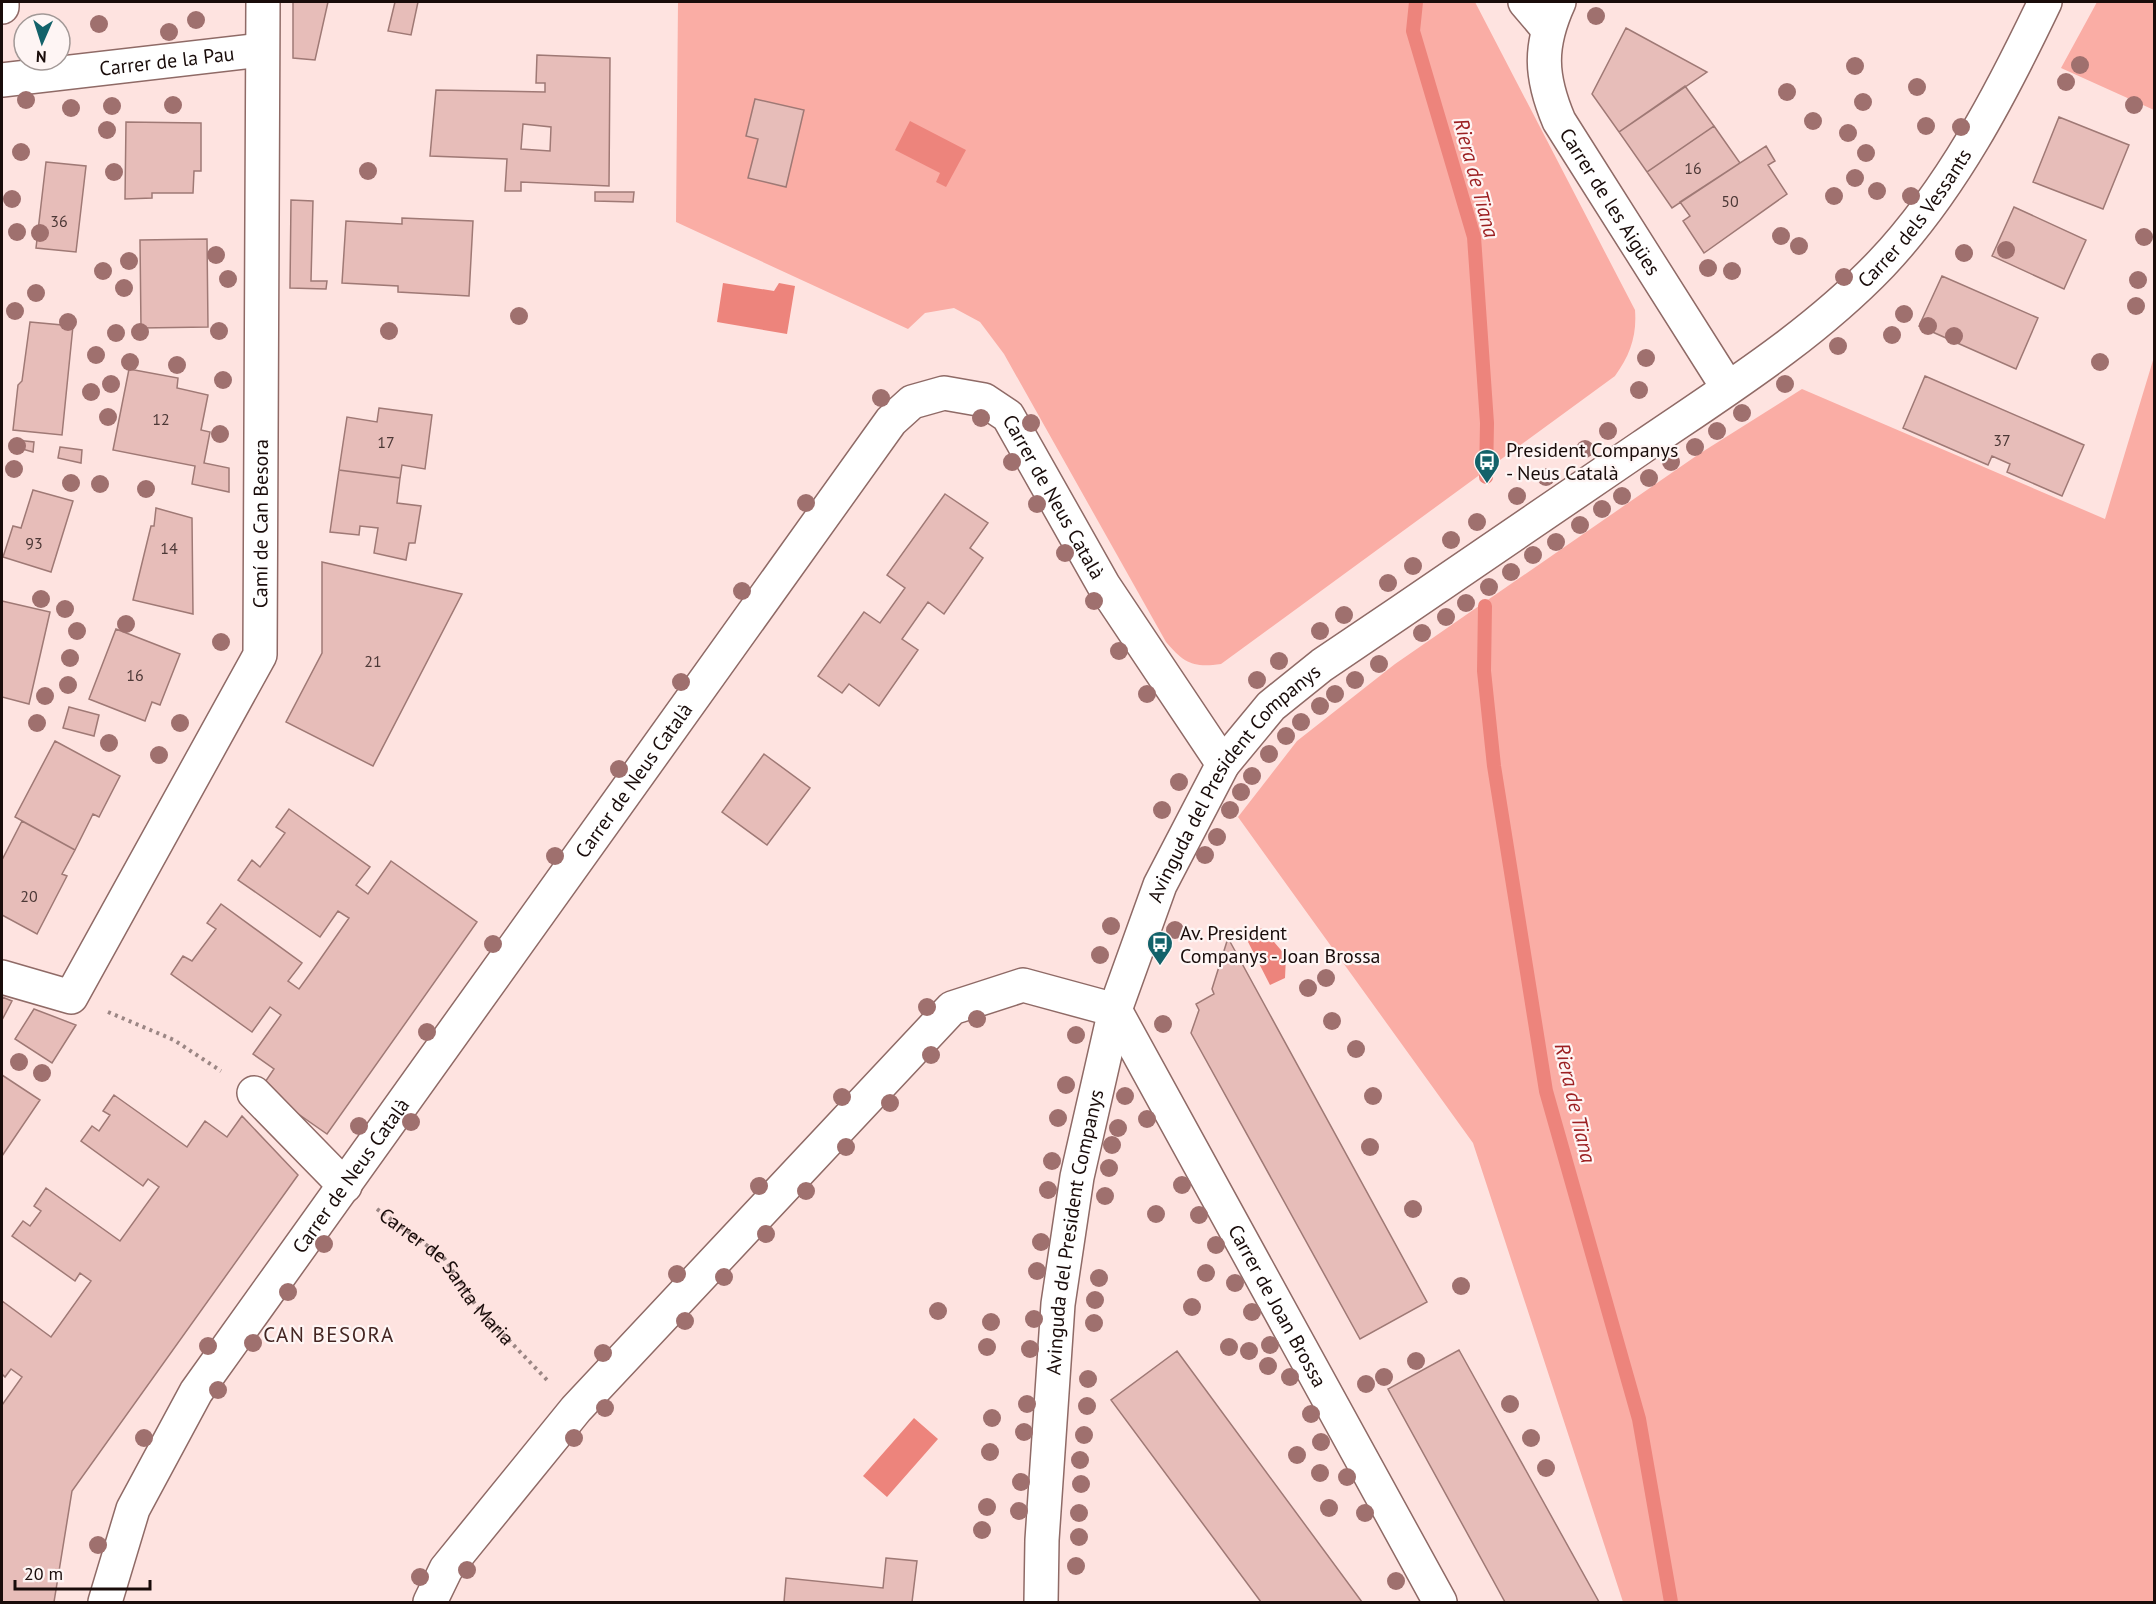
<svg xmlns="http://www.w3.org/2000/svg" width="2156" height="1604" viewBox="0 0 2156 1604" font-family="'PT Sans',sans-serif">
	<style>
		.green { fill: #faada5 }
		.water { fill: #ed847c }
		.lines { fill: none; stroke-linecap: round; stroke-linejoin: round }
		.stream { stroke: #ed847c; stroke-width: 14 }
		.building { fill: #e7bdb9; stroke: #9f7975; stroke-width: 1.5; fill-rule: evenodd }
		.street-casing { stroke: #8f6a66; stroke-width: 36 }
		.path { stroke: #9b8684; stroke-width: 4; stroke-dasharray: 3 4.5; stroke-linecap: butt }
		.street { stroke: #fff; stroke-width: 33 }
		.tree { fill: #9f706e }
		.labels { text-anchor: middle; stroke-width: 4.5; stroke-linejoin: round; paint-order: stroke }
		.number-label { font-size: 16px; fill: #4c3836 }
		.street-label { font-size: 20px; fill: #190c0a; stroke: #fef5f4 }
		.poi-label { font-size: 20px; fill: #190c0a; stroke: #fef5f4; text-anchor: start }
		.water-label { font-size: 21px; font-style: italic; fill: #9c2022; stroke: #fef5f4 }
		.neighbourhood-label { font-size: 21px; letter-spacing: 1.5px; fill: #442522; stroke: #fef5f4 }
	</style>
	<rect width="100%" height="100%" fill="#fee3e0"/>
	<path class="green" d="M678,2H1475L1635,310C1637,336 1630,355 1615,376L1221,664C1193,668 1184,663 1166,642L1004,354L980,322L954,308L925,313L908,329L676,222Z
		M2097,2H2154V110L2061,68Z
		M2154,357V1602H1623L1473,1143L1238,817L1297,741L1395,664L1699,454L1802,389L2105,519Z"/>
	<path class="water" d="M910,121L966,150L946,187L936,182L940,173L895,150Z
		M723,283L774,291L779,283L795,286L787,334L717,322Z
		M1262,928L1286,956L1285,978L1270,985L1245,936Z
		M914,1418L938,1439L887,1497L863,1476Z"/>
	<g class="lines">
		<path class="stream" d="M1416,2L1413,31L1474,237L1487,423L1486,477
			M1485,606L1484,671L1494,766L1546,1091L1639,1419L1671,1602"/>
	</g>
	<path class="building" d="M293,2H328L315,60L293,58Z
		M395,2H418L411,35L388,31Z
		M1626,28L1707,72L1619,132L1592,94Z
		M537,55L610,58L609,186L521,182V191H505L507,159L430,156L436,90L545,92V83H536ZM523,124L551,127L550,151L521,149Z
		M1685,86L1714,126L1647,172L1619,132Z
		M755,99L804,110L786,187L748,178L758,139L746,136Z
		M2059,117L2129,145L2103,209L2033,182Z
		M126,122L201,123V171H194L193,193H152V198L125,199Z
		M1714,126L1740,163L1672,208L1647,172Z
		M1766,146L1775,161L1768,165L1787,194L1704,253L1683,221L1690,216L1680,202Z
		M46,162L86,166L76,252L36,248Z
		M595,192H634L633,202L595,201Z
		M291,200L313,201L311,281H327L326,289L290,288Z
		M2014,207L2086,240L2064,289L1992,256Z
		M402,218L473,221L469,296L398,292V286L342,283L346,221L402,224Z
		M207,239L208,327L141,328L140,240Z
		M1942,276L2038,318L2016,369L1919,326Z
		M30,322L73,326L62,435L13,430L18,385L22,381Z
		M129,369L178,378L177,388L208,395L201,430L210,432L204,463L229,468V492L192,484L195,466L113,450Z
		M1925,376L2084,445L2062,496L2007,472L2010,464L1992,456L1988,465L1903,428Z
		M379,408L432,415L425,469L402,465L400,478L339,470L347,417L377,422Z
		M16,440L34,442L33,452L15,447Z
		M60,447L82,450L81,463L58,458Z
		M339,470L400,478L397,503L421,506L415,543H409L406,560L374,553L378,528L360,526L359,535L330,532Z
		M33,490L73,501L51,572L3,557L13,526L21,528Z
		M945,494L988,523L970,548L983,558L944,614L928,602L902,639L918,650L879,706L849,684L842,693L818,676L864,612L880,623L905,588L887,575Z
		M156,508L192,518L193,614L133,600L151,526H154Z
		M322,562L462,594L373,766L286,722L322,653Z
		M2,601L50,612L29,704L2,697Z
		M116,629L180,654L160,705L152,702L145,721L89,699Z
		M69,707L99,715L94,736L63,728Z
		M55,741L120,776L99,817L93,814L75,850L15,817Z
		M764,754L810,788L767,845L722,812Z
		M289,809L370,867L356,885L368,894L391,861L477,922L327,1134L261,1088L274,1069L253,1054L281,1015L270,1007L252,1032L171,974L183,956L192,961L216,929L207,923L221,904L302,963L288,981L299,989L312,971L349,918L338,911L320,937L238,880L252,860L260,867L285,833L276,827Z
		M22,821L75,850L62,874L67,876L37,934L2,915V860Z
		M1228,938L1427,1302L1360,1339L1191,1033L1199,1010L1196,1004L1214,994L1212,989Z
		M2,997L12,1001L2,1020Z
		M34,1009L76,1025L52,1063L15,1039Z
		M2,1075L40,1100L2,1156Z
		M114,1095L187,1147L205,1121L227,1137L242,1116L298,1175L72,1491L54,1602H2V1405L22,1377L11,1369L5,1377L2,1374V1301L51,1337L91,1281L80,1273L75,1281L12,1236L23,1221L30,1226L41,1211L34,1206L46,1188L120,1241L159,1187L148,1179L143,1186L81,1141L92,1126L99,1131L110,1115L103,1111Z
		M1459,1350L1599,1602H1505L1388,1389Z
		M1177,1351L1362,1602H1261L1111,1400Z
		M886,1558L917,1561L912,1602H784L786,1578L883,1588Z"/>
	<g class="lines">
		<defs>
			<g id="street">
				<path d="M1525,2L1547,28"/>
				<path id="s2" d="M1559,2C1539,46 1540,76 1559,121L1728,388"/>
				<path d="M2,7V2"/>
				<path id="s3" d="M2,80L262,50"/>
				<path id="s4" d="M2,977L71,997L260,655L263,2"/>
				<path d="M254,1093L345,1186"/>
				<path id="s5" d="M105,1602L133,1509L196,1392L891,421L912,402L944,393L984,400L1008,416L1104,586L1223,764"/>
				<path id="s6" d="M430,1602L446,1569L576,1409L952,1008L1023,985L1115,1010L1440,1602"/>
				<path id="s7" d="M1041,1602L1042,1540L1058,1304L1077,1177L1115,1010L1160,885L1223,764L1271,706L1322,665C1429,593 1535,520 1642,447C1724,391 1811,337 1881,264C1952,189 2001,94 2045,2"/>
			</g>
		</defs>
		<use href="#street" class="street-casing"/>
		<g class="path">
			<path d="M108,1012L174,1040L221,1071"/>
			<path id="s1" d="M377,1209L444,1258L477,1307L548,1381"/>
		</g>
		<use href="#street" class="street"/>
	</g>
	<g class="tree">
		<circle cx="1596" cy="16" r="9"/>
		<circle cx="196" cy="20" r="9"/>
		<circle cx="99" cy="24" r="9"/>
		<circle cx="169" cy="32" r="9"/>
		<circle cx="2080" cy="65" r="9"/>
		<circle cx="1855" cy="66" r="9"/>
		<circle cx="2066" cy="82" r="9"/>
		<circle cx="1917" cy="87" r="9"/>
		<circle cx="1787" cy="92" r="9"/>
		<circle cx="26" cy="100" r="9"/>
		<circle cx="1863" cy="102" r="9"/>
		<circle cx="173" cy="105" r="9"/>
		<circle cx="2134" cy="105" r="9"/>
		<circle cx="112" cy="106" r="9"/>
		<circle cx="71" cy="108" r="9"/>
		<circle cx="1813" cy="121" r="9"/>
		<circle cx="1926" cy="126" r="9"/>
		<circle cx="1961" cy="127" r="9"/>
		<circle cx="107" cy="130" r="9"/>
		<circle cx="1848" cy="133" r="9"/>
		<circle cx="21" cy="152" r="9"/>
		<circle cx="1866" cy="153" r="9"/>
		<circle cx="368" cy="171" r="9"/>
		<circle cx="114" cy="172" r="9"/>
		<circle cx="1855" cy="178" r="9"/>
		<circle cx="1877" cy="191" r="9"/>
		<circle cx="1834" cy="196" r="9"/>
		<circle cx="1911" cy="196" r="9"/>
		<circle cx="12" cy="199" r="9"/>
		<circle cx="17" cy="232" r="9"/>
		<circle cx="40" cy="233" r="9"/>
		<circle cx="1781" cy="236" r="9"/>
		<circle cx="2144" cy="237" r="9"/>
		<circle cx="1799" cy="246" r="9"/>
		<circle cx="2006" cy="250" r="9"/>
		<circle cx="1964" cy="253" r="9"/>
		<circle cx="216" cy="255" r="9"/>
		<circle cx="129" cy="261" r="9"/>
		<circle cx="1708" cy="268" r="9"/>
		<circle cx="103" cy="271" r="9"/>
		<circle cx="1732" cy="271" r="9"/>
		<circle cx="1844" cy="277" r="9"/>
		<circle cx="228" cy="279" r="9"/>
		<circle cx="2138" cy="280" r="9"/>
		<circle cx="124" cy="288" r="9"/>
		<circle cx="36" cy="293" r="9"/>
		<circle cx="2136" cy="306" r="9"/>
		<circle cx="15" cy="311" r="9"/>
		<circle cx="1904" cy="314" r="9"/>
		<circle cx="519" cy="316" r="9"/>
		<circle cx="68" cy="322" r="9"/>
		<circle cx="1928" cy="326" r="9"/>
		<circle cx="219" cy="331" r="9"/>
		<circle cx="389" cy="331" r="9"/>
		<circle cx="140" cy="332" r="9"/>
		<circle cx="116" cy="333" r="9"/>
		<circle cx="1892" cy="335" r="9"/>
		<circle cx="1954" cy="336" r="9"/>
		<circle cx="1838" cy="346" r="9"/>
		<circle cx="96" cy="355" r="9"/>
		<circle cx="1646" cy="358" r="9"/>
		<circle cx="130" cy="362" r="9"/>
		<circle cx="2100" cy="362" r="9"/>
		<circle cx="177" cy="365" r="9"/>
		<circle cx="223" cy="380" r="9"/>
		<circle cx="111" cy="384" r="9"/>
		<circle cx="1785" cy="384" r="9"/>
		<circle cx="1639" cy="390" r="9"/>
		<circle cx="91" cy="392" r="9"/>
		<circle cx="881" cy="398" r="9"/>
		<circle cx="1742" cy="413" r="9"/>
		<circle cx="108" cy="417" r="9"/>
		<circle cx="981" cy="418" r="9"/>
		<circle cx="1031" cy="423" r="9"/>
		<circle cx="1608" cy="431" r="9"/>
		<circle cx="1717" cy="431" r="9"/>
		<circle cx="220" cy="434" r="9"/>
		<circle cx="17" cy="446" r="9"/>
		<circle cx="1695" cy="447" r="9"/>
		<circle cx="1585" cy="449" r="9"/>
		<circle cx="1012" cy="462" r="9"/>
		<circle cx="1671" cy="462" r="9"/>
		<circle cx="14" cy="469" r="9"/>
		<circle cx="1546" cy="477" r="9"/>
		<circle cx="1649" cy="478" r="9"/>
		<circle cx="71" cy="483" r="9"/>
		<circle cx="100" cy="484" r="9"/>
		<circle cx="146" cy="489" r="9"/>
		<circle cx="1517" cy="496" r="9"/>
		<circle cx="1622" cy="496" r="9"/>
		<circle cx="806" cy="503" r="9"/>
		<circle cx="1037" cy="504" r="9"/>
		<circle cx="1602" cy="509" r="9"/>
		<circle cx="1477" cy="522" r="9"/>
		<circle cx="1580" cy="525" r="9"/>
		<circle cx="1451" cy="540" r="9"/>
		<circle cx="1556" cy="542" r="9"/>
		<circle cx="1065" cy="553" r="9"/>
		<circle cx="1533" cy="555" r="9"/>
		<circle cx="1413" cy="566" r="9"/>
		<circle cx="1511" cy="572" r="9"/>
		<circle cx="1388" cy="583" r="9"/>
		<circle cx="1489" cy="587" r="9"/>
		<circle cx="742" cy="591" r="9"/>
		<circle cx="41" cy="599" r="9"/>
		<circle cx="1094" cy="601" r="9"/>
		<circle cx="1466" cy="603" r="9"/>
		<circle cx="65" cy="609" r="9"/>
		<circle cx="1344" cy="615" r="9"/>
		<circle cx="1446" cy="617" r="9"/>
		<circle cx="126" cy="624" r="9"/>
		<circle cx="77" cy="631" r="9"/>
		<circle cx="1320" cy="631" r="9"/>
		<circle cx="1422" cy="633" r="9"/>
		<circle cx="221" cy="642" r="9"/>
		<circle cx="1119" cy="651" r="9"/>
		<circle cx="70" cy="658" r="9"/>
		<circle cx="1279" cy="661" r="9"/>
		<circle cx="1379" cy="664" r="9"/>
		<circle cx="1257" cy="680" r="9"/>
		<circle cx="1355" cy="680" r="9"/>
		<circle cx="681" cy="682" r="9"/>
		<circle cx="68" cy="685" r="9"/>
		<circle cx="1147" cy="694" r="9"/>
		<circle cx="1335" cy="694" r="9"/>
		<circle cx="45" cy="696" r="9"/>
		<circle cx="1320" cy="706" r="9"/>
		<circle cx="1301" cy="722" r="9"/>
		<circle cx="37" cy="723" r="9"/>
		<circle cx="180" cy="723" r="9"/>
		<circle cx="1286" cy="736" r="9"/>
		<circle cx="109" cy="743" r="9"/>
		<circle cx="1269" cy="754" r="9"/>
		<circle cx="159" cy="755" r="9"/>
		<circle cx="619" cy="769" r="9"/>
		<circle cx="1252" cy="776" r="9"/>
		<circle cx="1179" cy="782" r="9"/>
		<circle cx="1241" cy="792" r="9"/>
		<circle cx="1162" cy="810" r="9"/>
		<circle cx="1230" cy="810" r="9"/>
		<circle cx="1217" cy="837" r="9"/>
		<circle cx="1205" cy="855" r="9"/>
		<circle cx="555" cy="856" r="9"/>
		<circle cx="1111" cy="926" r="9"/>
		<circle cx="1175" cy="930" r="9"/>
		<circle cx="493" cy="944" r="9"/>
		<circle cx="1100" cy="955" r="9"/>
		<circle cx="1326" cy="978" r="9"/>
		<circle cx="1308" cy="988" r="9"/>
		<circle cx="927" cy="1007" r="9"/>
		<circle cx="977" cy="1019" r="9"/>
		<circle cx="1332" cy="1021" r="9"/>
		<circle cx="1163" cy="1024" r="9"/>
		<circle cx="427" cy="1032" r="9"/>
		<circle cx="1076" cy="1035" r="9"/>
		<circle cx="1356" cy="1049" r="9"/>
		<circle cx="931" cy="1055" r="9"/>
		<circle cx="19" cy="1062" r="9"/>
		<circle cx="42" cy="1073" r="9"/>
		<circle cx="1066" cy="1085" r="9"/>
		<circle cx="1125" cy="1096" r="9"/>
		<circle cx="1373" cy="1096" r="9"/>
		<circle cx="842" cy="1097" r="9"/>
		<circle cx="890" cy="1103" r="9"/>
		<circle cx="1058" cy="1118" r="9"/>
		<circle cx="1147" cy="1119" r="9"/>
		<circle cx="411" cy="1122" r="9"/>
		<circle cx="359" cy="1126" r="9"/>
		<circle cx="1118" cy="1128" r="9"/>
		<circle cx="1112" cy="1145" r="9"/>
		<circle cx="846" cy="1147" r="9"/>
		<circle cx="1370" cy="1147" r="9"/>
		<circle cx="1052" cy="1161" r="9"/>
		<circle cx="1109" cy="1168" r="9"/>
		<circle cx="1182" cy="1185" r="9"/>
		<circle cx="759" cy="1186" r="9"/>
		<circle cx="1048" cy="1190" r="9"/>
		<circle cx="806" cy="1191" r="9"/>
		<circle cx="1105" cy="1196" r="9"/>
		<circle cx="1413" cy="1209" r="9"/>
		<circle cx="1156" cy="1214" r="9"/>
		<circle cx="1199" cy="1215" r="9"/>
		<circle cx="766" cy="1234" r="9"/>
		<circle cx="1041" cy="1242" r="9"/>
		<circle cx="324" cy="1244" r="9"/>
		<circle cx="1216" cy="1245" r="9"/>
		<circle cx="1037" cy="1271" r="9"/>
		<circle cx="1206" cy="1273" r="9"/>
		<circle cx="677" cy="1274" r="9"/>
		<circle cx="724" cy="1277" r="9"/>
		<circle cx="1099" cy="1278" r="9"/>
		<circle cx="1235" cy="1283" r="9"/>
		<circle cx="1461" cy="1286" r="9"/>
		<circle cx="288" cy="1292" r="9"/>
		<circle cx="1095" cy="1300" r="9"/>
		<circle cx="1192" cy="1307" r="9"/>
		<circle cx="938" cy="1311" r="9"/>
		<circle cx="1252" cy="1312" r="9"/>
		<circle cx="1034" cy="1319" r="9"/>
		<circle cx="685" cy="1321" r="9"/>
		<circle cx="991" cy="1322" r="9"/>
		<circle cx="1094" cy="1323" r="9"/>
		<circle cx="253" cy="1343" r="9"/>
		<circle cx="1270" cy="1345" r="9"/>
		<circle cx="208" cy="1346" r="9"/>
		<circle cx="987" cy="1347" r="9"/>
		<circle cx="1229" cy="1347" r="9"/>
		<circle cx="1030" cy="1349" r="9"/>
		<circle cx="1249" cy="1351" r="9"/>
		<circle cx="603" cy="1353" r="9"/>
		<circle cx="1416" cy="1361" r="9"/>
		<circle cx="1268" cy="1366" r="9"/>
		<circle cx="1290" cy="1377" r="9"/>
		<circle cx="1384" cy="1377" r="9"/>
		<circle cx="1088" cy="1379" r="9"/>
		<circle cx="1366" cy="1384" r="9"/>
		<circle cx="218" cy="1390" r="9"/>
		<circle cx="1027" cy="1404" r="9"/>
		<circle cx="1510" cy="1404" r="9"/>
		<circle cx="1087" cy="1406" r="9"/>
		<circle cx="605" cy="1408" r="9"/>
		<circle cx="1311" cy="1414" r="9"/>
		<circle cx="992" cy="1418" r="9"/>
		<circle cx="1024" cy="1432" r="9"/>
		<circle cx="1084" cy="1435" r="9"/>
		<circle cx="144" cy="1438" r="9"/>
		<circle cx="574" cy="1438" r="9"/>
		<circle cx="1531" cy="1438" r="9"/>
		<circle cx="1321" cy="1442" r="9"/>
		<circle cx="990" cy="1452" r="9"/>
		<circle cx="1297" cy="1455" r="9"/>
		<circle cx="1080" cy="1460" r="9"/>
		<circle cx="1546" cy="1468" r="9"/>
		<circle cx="1320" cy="1473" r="9"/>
		<circle cx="1347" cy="1477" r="9"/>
		<circle cx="1021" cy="1482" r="9"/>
		<circle cx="1081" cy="1484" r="9"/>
		<circle cx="987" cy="1507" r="9"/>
		<circle cx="1329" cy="1508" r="9"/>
		<circle cx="1019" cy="1511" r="9"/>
		<circle cx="1079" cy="1513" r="9"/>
		<circle cx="1365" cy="1513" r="9"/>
		<circle cx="982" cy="1530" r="9"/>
		<circle cx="1079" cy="1537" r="9"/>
		<circle cx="98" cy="1545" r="9"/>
		<circle cx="1076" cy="1566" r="9"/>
		<circle cx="467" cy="1570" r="9"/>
		<circle cx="420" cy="1577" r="9"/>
		<circle cx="1396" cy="1581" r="9"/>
	</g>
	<defs>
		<symbol id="bus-pin" viewBox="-11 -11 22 30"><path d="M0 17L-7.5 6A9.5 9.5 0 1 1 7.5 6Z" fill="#13626a" stroke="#fef5f4"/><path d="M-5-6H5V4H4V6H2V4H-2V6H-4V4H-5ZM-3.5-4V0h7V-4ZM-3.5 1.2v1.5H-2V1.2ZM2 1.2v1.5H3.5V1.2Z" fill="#fff"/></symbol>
	</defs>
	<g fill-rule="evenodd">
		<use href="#bus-pin" x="1472" y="447" width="30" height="40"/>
		<use href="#bus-pin" x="1145" y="929" width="30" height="40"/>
	</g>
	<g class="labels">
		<g class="number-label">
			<text x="1693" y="174">16</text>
			<text x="1730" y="207">50</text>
			<text x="59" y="227">36</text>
			<text x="161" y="425">12</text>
			<text x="2002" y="446">37</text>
			<text x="386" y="448">17</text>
			<text x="34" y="549">93</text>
			<text x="169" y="554">14</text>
			<text x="373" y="667">21</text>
			<text x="135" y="681">16</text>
			<text x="29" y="902">20</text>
		</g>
		<g class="street-label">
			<text dy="7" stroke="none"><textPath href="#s3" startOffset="166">Carrer de la Pau</textPath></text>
			<text dy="7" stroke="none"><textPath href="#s2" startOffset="219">Carrer de les Aigües</textPath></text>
			<text dy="7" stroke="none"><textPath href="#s7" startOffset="1754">Carrer dels Vessants</textPath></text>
			<text dy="7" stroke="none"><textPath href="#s5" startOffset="1648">Carrer de Neus Català</textPath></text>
			<text dy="7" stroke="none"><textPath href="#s4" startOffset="594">Camí de Can Besora</textPath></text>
			<text dy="7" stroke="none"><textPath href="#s5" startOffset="982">Carrer de Neus Català</textPath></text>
			<text dy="7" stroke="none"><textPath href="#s7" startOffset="858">Avinguda del President Companys</textPath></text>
			<text dy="7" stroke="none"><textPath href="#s5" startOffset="496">Carrer de Neus Català</textPath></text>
			<text dy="7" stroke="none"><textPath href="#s7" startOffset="372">Avinguda del President Companys</textPath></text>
			<text dy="7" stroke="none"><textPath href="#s1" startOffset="98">Carrer de Santa Maria</textPath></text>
			<text dy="7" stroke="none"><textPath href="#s6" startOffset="1300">Carrer de Joan Brossa</textPath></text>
		</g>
		<g class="poi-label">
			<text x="1506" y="457">President Companys<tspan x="1506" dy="23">- Neus Català</tspan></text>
			<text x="1180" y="940">Av. President<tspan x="1180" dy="23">Companys - Joan Brossa</tspan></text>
		</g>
		<g class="water-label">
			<text transform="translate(1476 178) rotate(75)" y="7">Riera de Tiana</text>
			<text transform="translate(1575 1103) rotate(77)" y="7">Riera de Tiana</text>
		</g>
		<g class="neighbourhood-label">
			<text x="329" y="1342">CAN BESORA</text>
		</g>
	</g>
	<rect width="2156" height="1604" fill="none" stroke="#190c0a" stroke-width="6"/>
	<g transform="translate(42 42) rotate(183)"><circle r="28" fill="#fef5f4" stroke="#a29896" stroke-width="1.5"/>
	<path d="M0-4.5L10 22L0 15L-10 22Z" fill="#13626a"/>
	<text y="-9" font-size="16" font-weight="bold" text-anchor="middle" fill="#190c0a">N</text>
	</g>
	<path d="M15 1580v9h135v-9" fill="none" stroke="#190c0a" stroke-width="3"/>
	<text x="24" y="1580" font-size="18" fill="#190c0a" stroke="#fef5f4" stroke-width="4.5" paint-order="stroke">20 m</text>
</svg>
